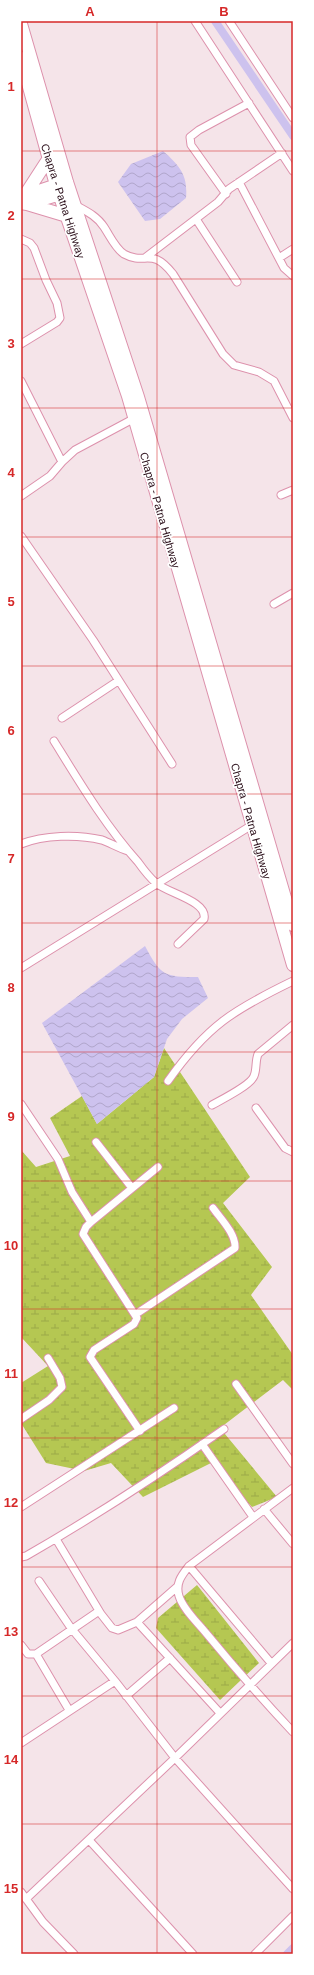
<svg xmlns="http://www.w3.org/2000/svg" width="314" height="1975" viewBox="0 0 314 1975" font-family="Arial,sans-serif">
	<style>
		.wetland { fill: url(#wetland-marsh) }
		.water { fill: url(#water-waves) }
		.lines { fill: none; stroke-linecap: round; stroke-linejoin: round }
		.canal { stroke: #cdc2ee; stroke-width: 8 }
		.minor-casing { stroke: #dd91ac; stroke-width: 9 }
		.trunk-casing { stroke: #dd91ac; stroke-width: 14 }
		.minor { stroke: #fff; stroke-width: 7 }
		.trunk { stroke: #fff; stroke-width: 12 }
		.grid { fill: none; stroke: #d62828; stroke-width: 1; stroke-opacity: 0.55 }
		.labels { text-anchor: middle; stroke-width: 3.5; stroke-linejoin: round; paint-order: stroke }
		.street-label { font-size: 11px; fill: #290d18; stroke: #fff }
		.neatline { fill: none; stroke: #d62828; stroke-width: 1.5 }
		.grid-label { font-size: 13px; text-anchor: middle; font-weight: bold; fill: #d62828 }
	</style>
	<defs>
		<pattern id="wetland-marsh" width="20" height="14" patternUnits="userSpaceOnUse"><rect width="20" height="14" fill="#b5c752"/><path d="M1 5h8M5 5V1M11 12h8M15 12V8" fill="none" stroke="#9caa47"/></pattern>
		<pattern id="water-waves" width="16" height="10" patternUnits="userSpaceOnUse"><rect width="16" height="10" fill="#cdc2ee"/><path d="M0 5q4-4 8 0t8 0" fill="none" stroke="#b0a6cb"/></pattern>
	</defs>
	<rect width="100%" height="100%" fill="#f5e4e9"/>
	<path class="wetland" d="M164,1048L250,1177L223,1203L272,1267L251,1295L293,1355V1390L283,1380L220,1428L277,1497L252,1507L211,1463L143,1497L111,1463L84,1471L46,1463L21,1423V1383L48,1366L21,1337V1150L36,1167L70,1156L50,1118L82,1096L97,1124L154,1077Z
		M197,1585L259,1663L220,1700L156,1628L158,1618Z"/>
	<path class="water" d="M163,151C180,166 188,175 186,198L160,219L145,221L118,182L131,164Z
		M145,946C161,976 164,977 198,977L208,998L182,1019L167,1039L154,1077L97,1124L42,1023Z"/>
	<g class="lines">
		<path class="canal" d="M215,21L293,136
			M287,1954L293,1948"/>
		<defs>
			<path id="minor" d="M195,21L293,171
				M229,21L293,118
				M239,182L284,268L293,276
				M226,194L191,145L190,137L199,130L249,103
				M75,205C86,211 97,216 104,227C110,236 115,248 124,254C146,266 151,246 173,274L223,354L234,365L259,372L274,381L293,418
				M196,219L237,282
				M21,239L30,243L34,248L46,280L57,303L60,318L57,322L21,344
				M146,257L218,202L229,189L282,153
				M279,258L293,249
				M21,381L62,462L75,450L133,419
				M281,495L293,490
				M21,496L50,476L62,462
				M21,536L93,640L172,764
				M274,604L293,593
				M62,718L118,681
				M54,741C80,783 105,825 138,862C143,869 149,877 156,883C167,893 208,901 204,919L178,944
				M21,844C44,835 77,834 102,840C110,843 119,848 128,851
				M21,968L252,825
				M168,1081C207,1026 233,1010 293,981
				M21,1104L58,1159L72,1192L91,1222
				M212,1105C221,1100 251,1085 254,1076C257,1069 255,1062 258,1054L293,1025
				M256,1108L285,1148L293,1152
				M96,1142L132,1188
				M136,1314L235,1248C236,1234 221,1219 213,1208
				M236,1384L293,1464
				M21,1419L49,1400L62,1387L60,1378L48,1358
				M140,1431L90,1357L94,1350L134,1324L137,1318L83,1234L86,1227L91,1222L158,1167
				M202,1444L253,1517
				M293,1488L189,1566C182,1575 175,1583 179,1596C183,1609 197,1622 206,1633C234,1667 263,1700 293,1732
				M21,1507L174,1408
				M264,1509L293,1544
				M56,1539L101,1614L112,1628L118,1630L137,1622L177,1587
				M21,1557L26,1556C94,1517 160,1474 224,1429
				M189,1566L271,1663
				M39,1581L71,1628L115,1681
				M137,1622L220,1713
				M21,1645L28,1654H36
				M126,1696L170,1658
				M69,1710L36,1654L99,1611
				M21,1743L115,1681L175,1758L293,1889
				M89,1840L193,1954
				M21,1892L43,1922L74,1954
				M26,1899L175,1758L293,1643
				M255,1954L293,1916"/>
			<path id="trunk" d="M21,24L67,182L138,397L293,925
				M21,58L56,185L128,396L293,965
				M25,195L49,158
				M21,197L63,183
				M21,203L27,204L67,192
				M27,204L67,216"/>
		</defs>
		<use href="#minor" class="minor-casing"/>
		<use href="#trunk" class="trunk-casing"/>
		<use href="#minor" class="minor"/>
		<use href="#trunk" class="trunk"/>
	</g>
	<path class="grid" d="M157,21V1954M21,151H293M21,279H293M21,408H293M21,537H293M21,666H293M21,794H293M21,923H293M21,1052H293M21,1181H293M21,1309H293M21,1438H293M21,1567H293M21,1696H293M21,1824H293"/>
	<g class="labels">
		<g class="street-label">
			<text transform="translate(63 201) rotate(72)" y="4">Chapra - Patna Highway</text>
			<text transform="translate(160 510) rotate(74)" y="4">Chapra - Patna Highway</text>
			<text transform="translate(251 821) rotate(74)" y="4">Chapra - Patna Highway</text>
		</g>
	</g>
	<rect width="314" height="1975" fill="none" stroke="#ffffff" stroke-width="44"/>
	<rect x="22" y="22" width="270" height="1931" class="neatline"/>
	<g class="grid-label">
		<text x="90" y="16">A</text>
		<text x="224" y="16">B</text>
		<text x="11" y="91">1</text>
		<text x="11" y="220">2</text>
		<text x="11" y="348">3</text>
		<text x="11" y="477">4</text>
		<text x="11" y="606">5</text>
		<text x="11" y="735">6</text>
		<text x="11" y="863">7</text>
		<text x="11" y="992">8</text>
		<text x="11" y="1121">9</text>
		<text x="11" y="1250">10</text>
		<text x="11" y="1378">11</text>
		<text x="11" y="1507">12</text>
		<text x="11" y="1636">13</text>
		<text x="11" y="1764">14</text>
		<text x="11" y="1893">15</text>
	</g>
</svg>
